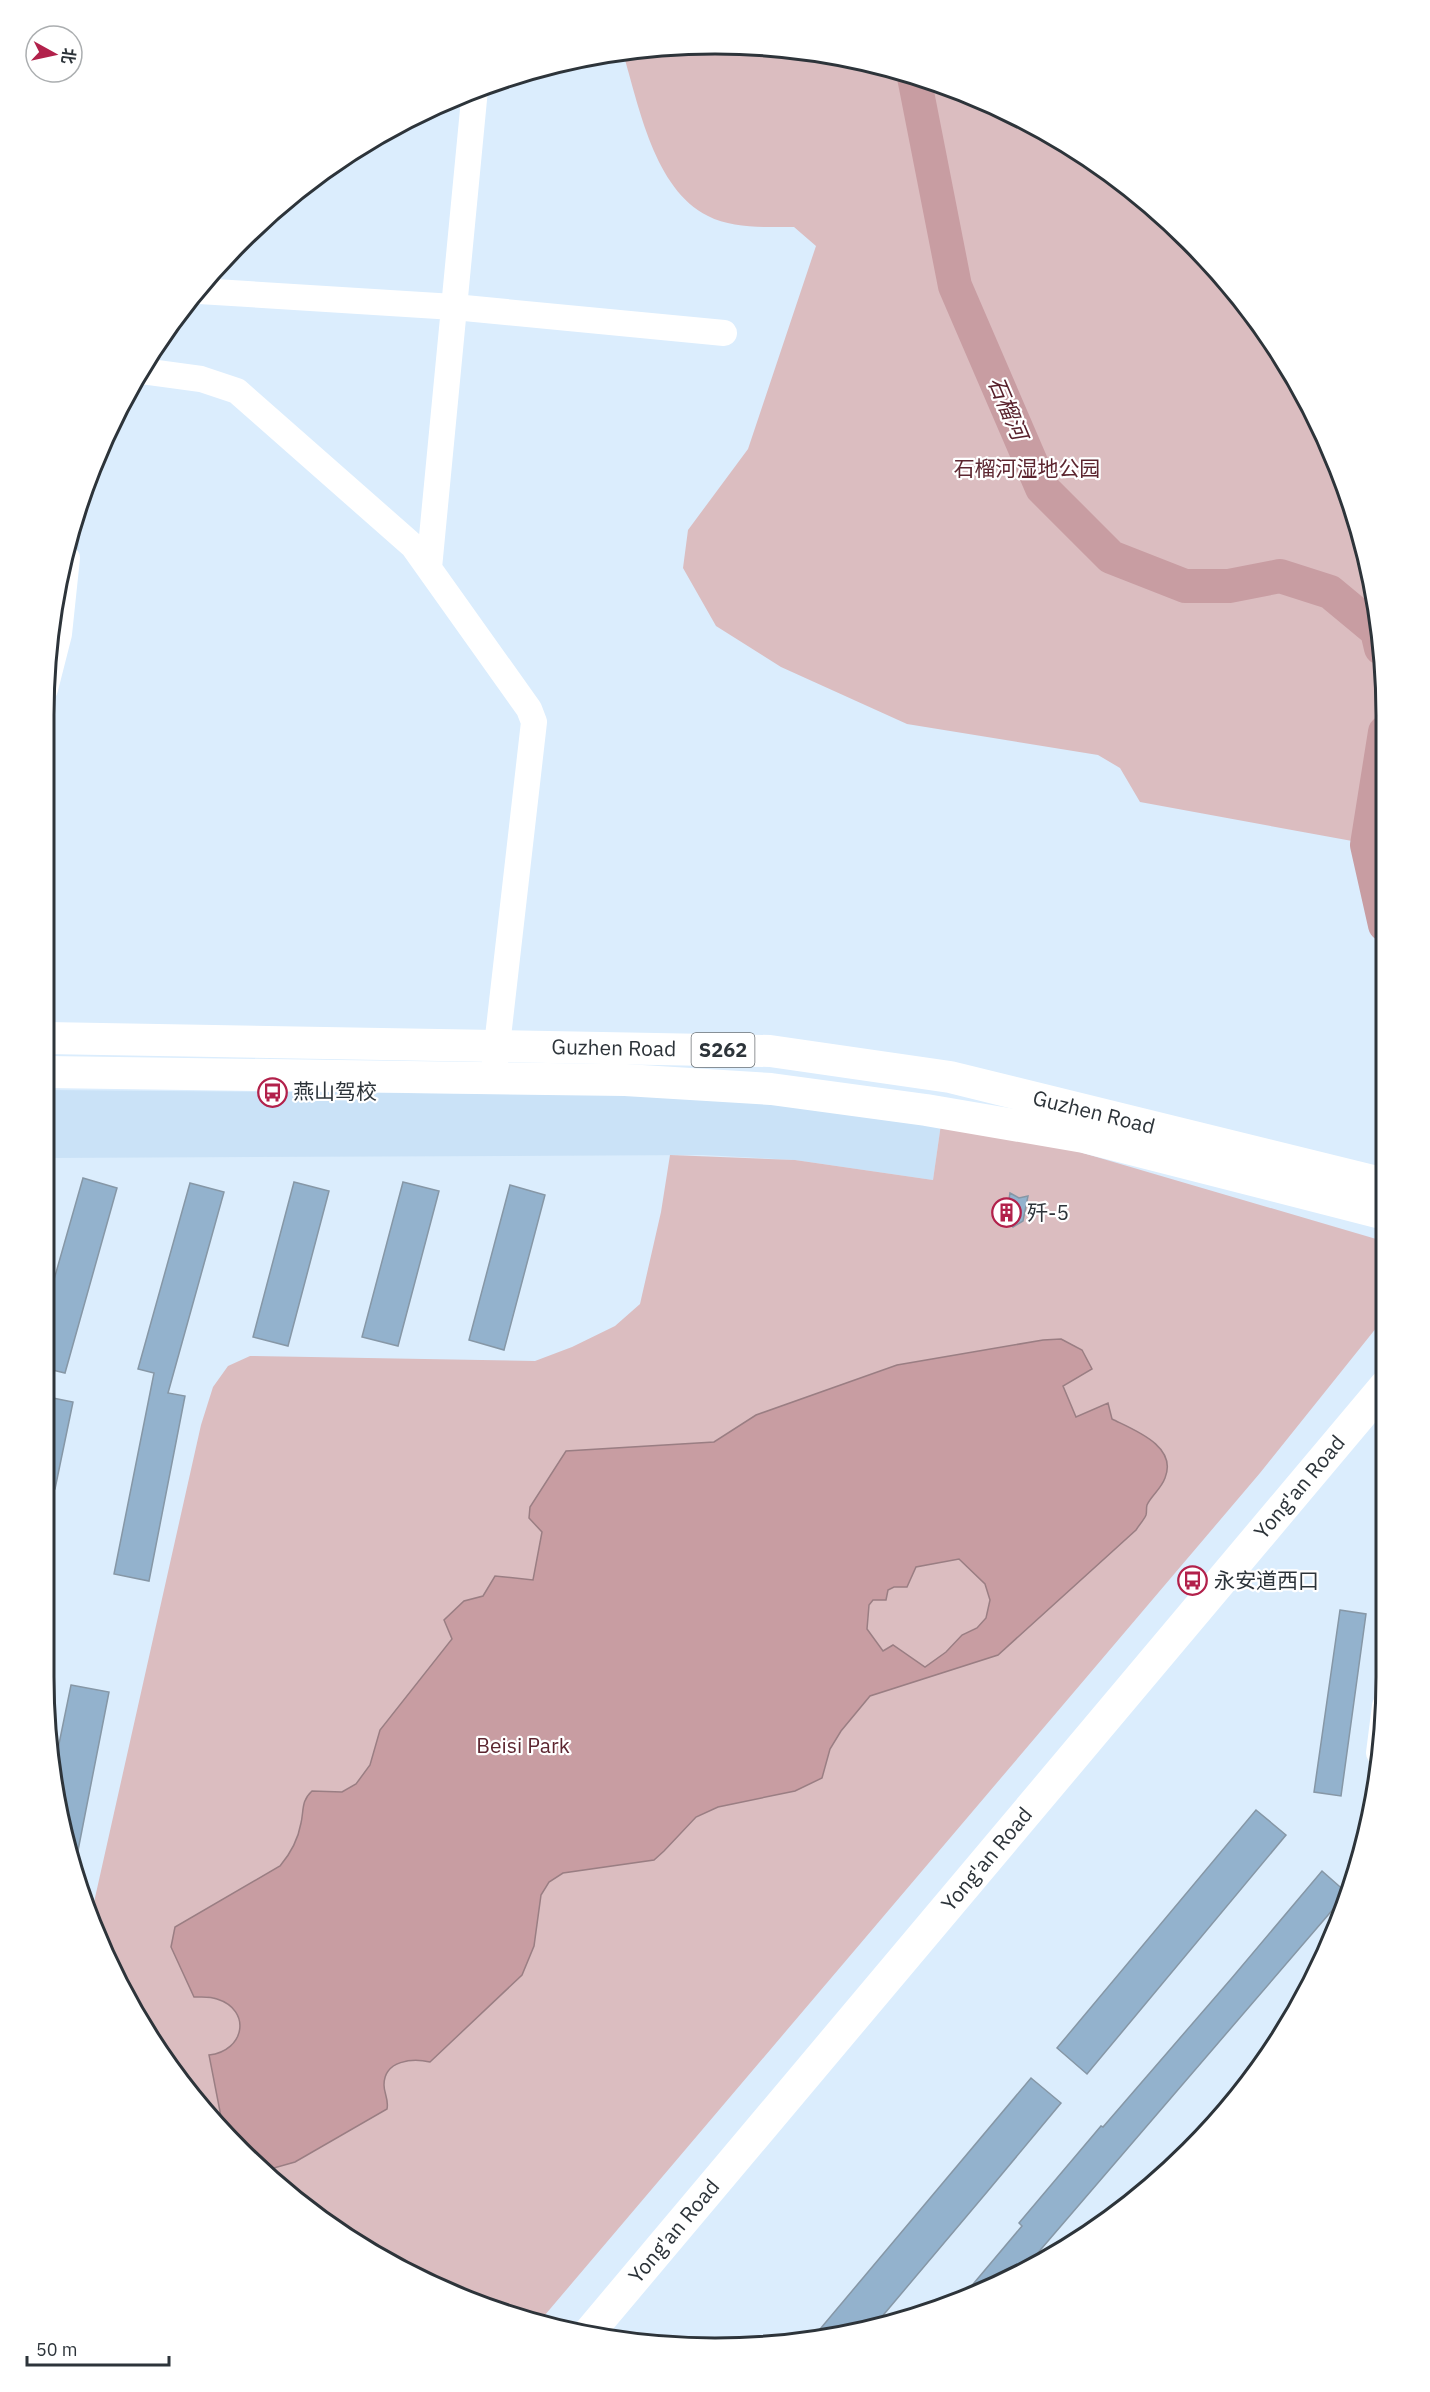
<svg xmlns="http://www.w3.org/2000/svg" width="1430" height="2392" viewBox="0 0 1430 2392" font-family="'IBM Plex Sans','Noto Sans SC',sans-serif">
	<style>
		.built { fill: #cae2f7 }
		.green { fill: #dbbdc0 }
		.water { fill: #c89da2; stroke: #9a7e83; stroke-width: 1.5; fill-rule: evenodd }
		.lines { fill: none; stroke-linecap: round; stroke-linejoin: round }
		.river { stroke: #c89da2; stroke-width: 34 }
		.building { fill: #93b2cd; stroke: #8697a6; stroke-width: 1.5 }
		.minor { stroke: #fff; stroke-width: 26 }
		.major { stroke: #fff; stroke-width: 32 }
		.labels { text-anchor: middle; stroke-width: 4.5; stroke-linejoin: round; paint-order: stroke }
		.shield { fill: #fff; stroke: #6c7175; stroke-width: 1.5 }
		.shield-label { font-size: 20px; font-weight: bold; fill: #2d343a }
		.park-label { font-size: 21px; fill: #5d2630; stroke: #fff }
		.street-label { font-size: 21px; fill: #2d343a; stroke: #fff }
		.poi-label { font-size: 21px; fill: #2d343a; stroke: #fff; text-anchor: start }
		.water-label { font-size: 22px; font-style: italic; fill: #58212c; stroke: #fff }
		.rim { fill: none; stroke: #2d343a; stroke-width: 3 }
	</style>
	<rect width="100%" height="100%" fill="#dbedfd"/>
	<path class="built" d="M87,482L68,631L45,722V671L79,499Z
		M47,1090L634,1095L800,1103L941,1124L933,1180L795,1160L703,1155L47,1158Z"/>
	<path class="green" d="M715,44L846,56L972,95L1088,157L1220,272L1297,380L1364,541L1385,671V847L1140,802L1120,768L1098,755L907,724L781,667L716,626L683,568L688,530L748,449L816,246L794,227C767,227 733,229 708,216C654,189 639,106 623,53Z
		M941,1124L1059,1146L1383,1241L1385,1248V1317L1260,1473L539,2322L499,2313L418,2279L306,2210L182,2086L113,1974L90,1920L201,1425L213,1387L228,1366L250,1356L535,1361L572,1347L615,1326L640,1304L661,1212L670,1155L795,1160L933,1180Z"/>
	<path class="water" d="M1061,1339L1082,1350L1092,1369L1063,1386L1076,1417L1108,1403L1112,1419C1134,1430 1178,1446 1165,1478C1161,1489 1151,1496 1147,1505C1146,1508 1147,1512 1146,1515C1144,1520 1139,1525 1136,1530L998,1655L870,1696L841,1731L830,1749L822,1778L795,1791L718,1807L696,1817L664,1851L654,1860L563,1873L549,1882L541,1895L534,1946L522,1975L430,2062C413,2058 384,2060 384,2085C384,2094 389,2099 387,2109L295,2162L267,2170L223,2127L209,2055C245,2051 252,2010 217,1999C210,1996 202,1997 194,1997L171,1947L175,1927L280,1866C291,1853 298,1840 301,1823C304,1810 301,1801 312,1791L342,1792L356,1784L370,1765L380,1730L452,1639L444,1620L464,1601L483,1596L495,1576L533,1580L542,1532L529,1518L530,1507L566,1451L714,1442L756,1415L897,1365L1043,1340ZM959,1559L985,1584L990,1600L986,1618L977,1628L962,1635L946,1652L925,1667L893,1645L883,1651L867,1629L869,1605L873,1600H886L888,1590L894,1587H907L916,1567Z"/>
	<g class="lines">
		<path class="river" d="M914,77L955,286L1042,488L1111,557L1185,586H1229L1280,576L1330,592L1377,631L1381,648
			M1385,732L1367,845L1385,925"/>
	</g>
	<path class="building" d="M83,1178L117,1188L65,1373L48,1369L47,1304Z
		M294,1182L329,1191L288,1346L253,1337Z
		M403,1182L439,1191L398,1346L362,1337Z
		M190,1183L224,1192L168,1393L185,1396L149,1581L114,1574L154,1373L138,1369Z
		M510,1185L545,1195L504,1350L469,1340Z
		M1010,1193L1019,1198L1028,1196L1023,1221L1013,1227L1006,1219Z
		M48,1397L73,1402L55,1489L48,1488Z
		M1340,1610L1366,1614L1341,1796L1314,1792Z
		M71,1685L109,1692L74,1871L52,1778Z
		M1256,1810L1286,1835L1087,2074L1057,2048Z
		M1322,1871L1347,1893L1030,2262L1034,2266L1012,2279L958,2302L1022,2226L1019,2223L1101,2126L1103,2127L1231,1979Z
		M1031,2078L1061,2103L987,2192L874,2326L810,2341Z"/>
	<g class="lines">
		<path class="minor" d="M199,291L454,307L724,333
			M142,371L201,379L237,391L413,546L529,709L534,722L495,1063
			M429,568L475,89
			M45,689L59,634L67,558
			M1379,1753L1385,1706"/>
		<g class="major">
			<path id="s1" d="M46,1038L770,1051L950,1077L1385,1184"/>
			<path d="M47,1072L625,1080L771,1089L926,1110L1084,1137L1385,1214"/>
			<path id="s2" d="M588,2334L1385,1386"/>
		</g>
	</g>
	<defs>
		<symbol id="bus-ring" viewBox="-11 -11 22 22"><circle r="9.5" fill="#fff" stroke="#b2214b" stroke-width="1.5"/><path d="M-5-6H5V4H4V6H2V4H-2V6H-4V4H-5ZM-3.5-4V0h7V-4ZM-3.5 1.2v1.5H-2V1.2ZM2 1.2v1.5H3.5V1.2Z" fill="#b2214b"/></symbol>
		<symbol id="building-ring" viewBox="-11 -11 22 22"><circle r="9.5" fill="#fff" stroke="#b2214b" stroke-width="1.5"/><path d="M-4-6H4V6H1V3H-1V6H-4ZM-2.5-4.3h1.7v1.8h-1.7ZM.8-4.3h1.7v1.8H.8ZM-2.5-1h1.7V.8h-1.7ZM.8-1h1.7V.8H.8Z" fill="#b2214b"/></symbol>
	</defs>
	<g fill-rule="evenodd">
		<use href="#bus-ring" x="256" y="1076" width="33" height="33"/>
		<use href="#building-ring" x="990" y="1196" width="33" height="33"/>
		<use href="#bus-ring" x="1176" y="1564" width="33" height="33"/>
	</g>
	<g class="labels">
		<rect class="shield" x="691.5" y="1033" width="63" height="34" rx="4.5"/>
		<g class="shield-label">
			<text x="723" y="1057">S262</text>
		</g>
		<g class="park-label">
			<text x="1027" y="476">石榴河湿地公园</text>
			<text x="523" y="1753">Beisi Park</text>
		</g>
		<g class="street-label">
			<text dy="7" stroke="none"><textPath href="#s1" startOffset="568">Guzhen Road</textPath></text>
			<text dy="7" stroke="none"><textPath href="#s1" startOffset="1054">Guzhen Road</textPath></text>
			<text dy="7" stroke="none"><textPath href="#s2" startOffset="1106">Yong'an Road</textPath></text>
			<text dy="7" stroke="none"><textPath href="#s2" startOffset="620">Yong'an Road</textPath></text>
			<text dy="7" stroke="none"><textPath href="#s2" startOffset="134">Yong'an Road</textPath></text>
		</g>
		<g class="poi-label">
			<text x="293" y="1099">燕山驾校</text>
			<text x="1027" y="1220">歼-5</text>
			<text x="1214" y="1588">永安道西口</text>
		</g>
		<g class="water-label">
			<text transform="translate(1008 408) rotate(67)" y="8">石榴河</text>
		</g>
	</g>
	<path d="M0 0H1430V2392H0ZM715 54H715A661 661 0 0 1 1376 715V1677A661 661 0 0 1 715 2338H715A661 661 0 0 1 54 1677V715A661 661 0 0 1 715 54Z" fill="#fff" fill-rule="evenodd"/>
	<path class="rim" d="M715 54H715A661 661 0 0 1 1376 715V1677A661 661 0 0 1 715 2338H715A661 661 0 0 1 54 1677V715A661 661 0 0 1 715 54Z"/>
	<g transform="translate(54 54) rotate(98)"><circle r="28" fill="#ffffff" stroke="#abaeb0" stroke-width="1.5"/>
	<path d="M0-4.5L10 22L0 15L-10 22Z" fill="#b2214b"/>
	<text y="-9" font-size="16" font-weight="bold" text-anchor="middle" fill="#2d343a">北</text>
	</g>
	<path d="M27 2356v9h142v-9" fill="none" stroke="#2d343a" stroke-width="3"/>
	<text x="36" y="2356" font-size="18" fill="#2d343a" stroke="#ffffff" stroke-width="4.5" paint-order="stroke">50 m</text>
</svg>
